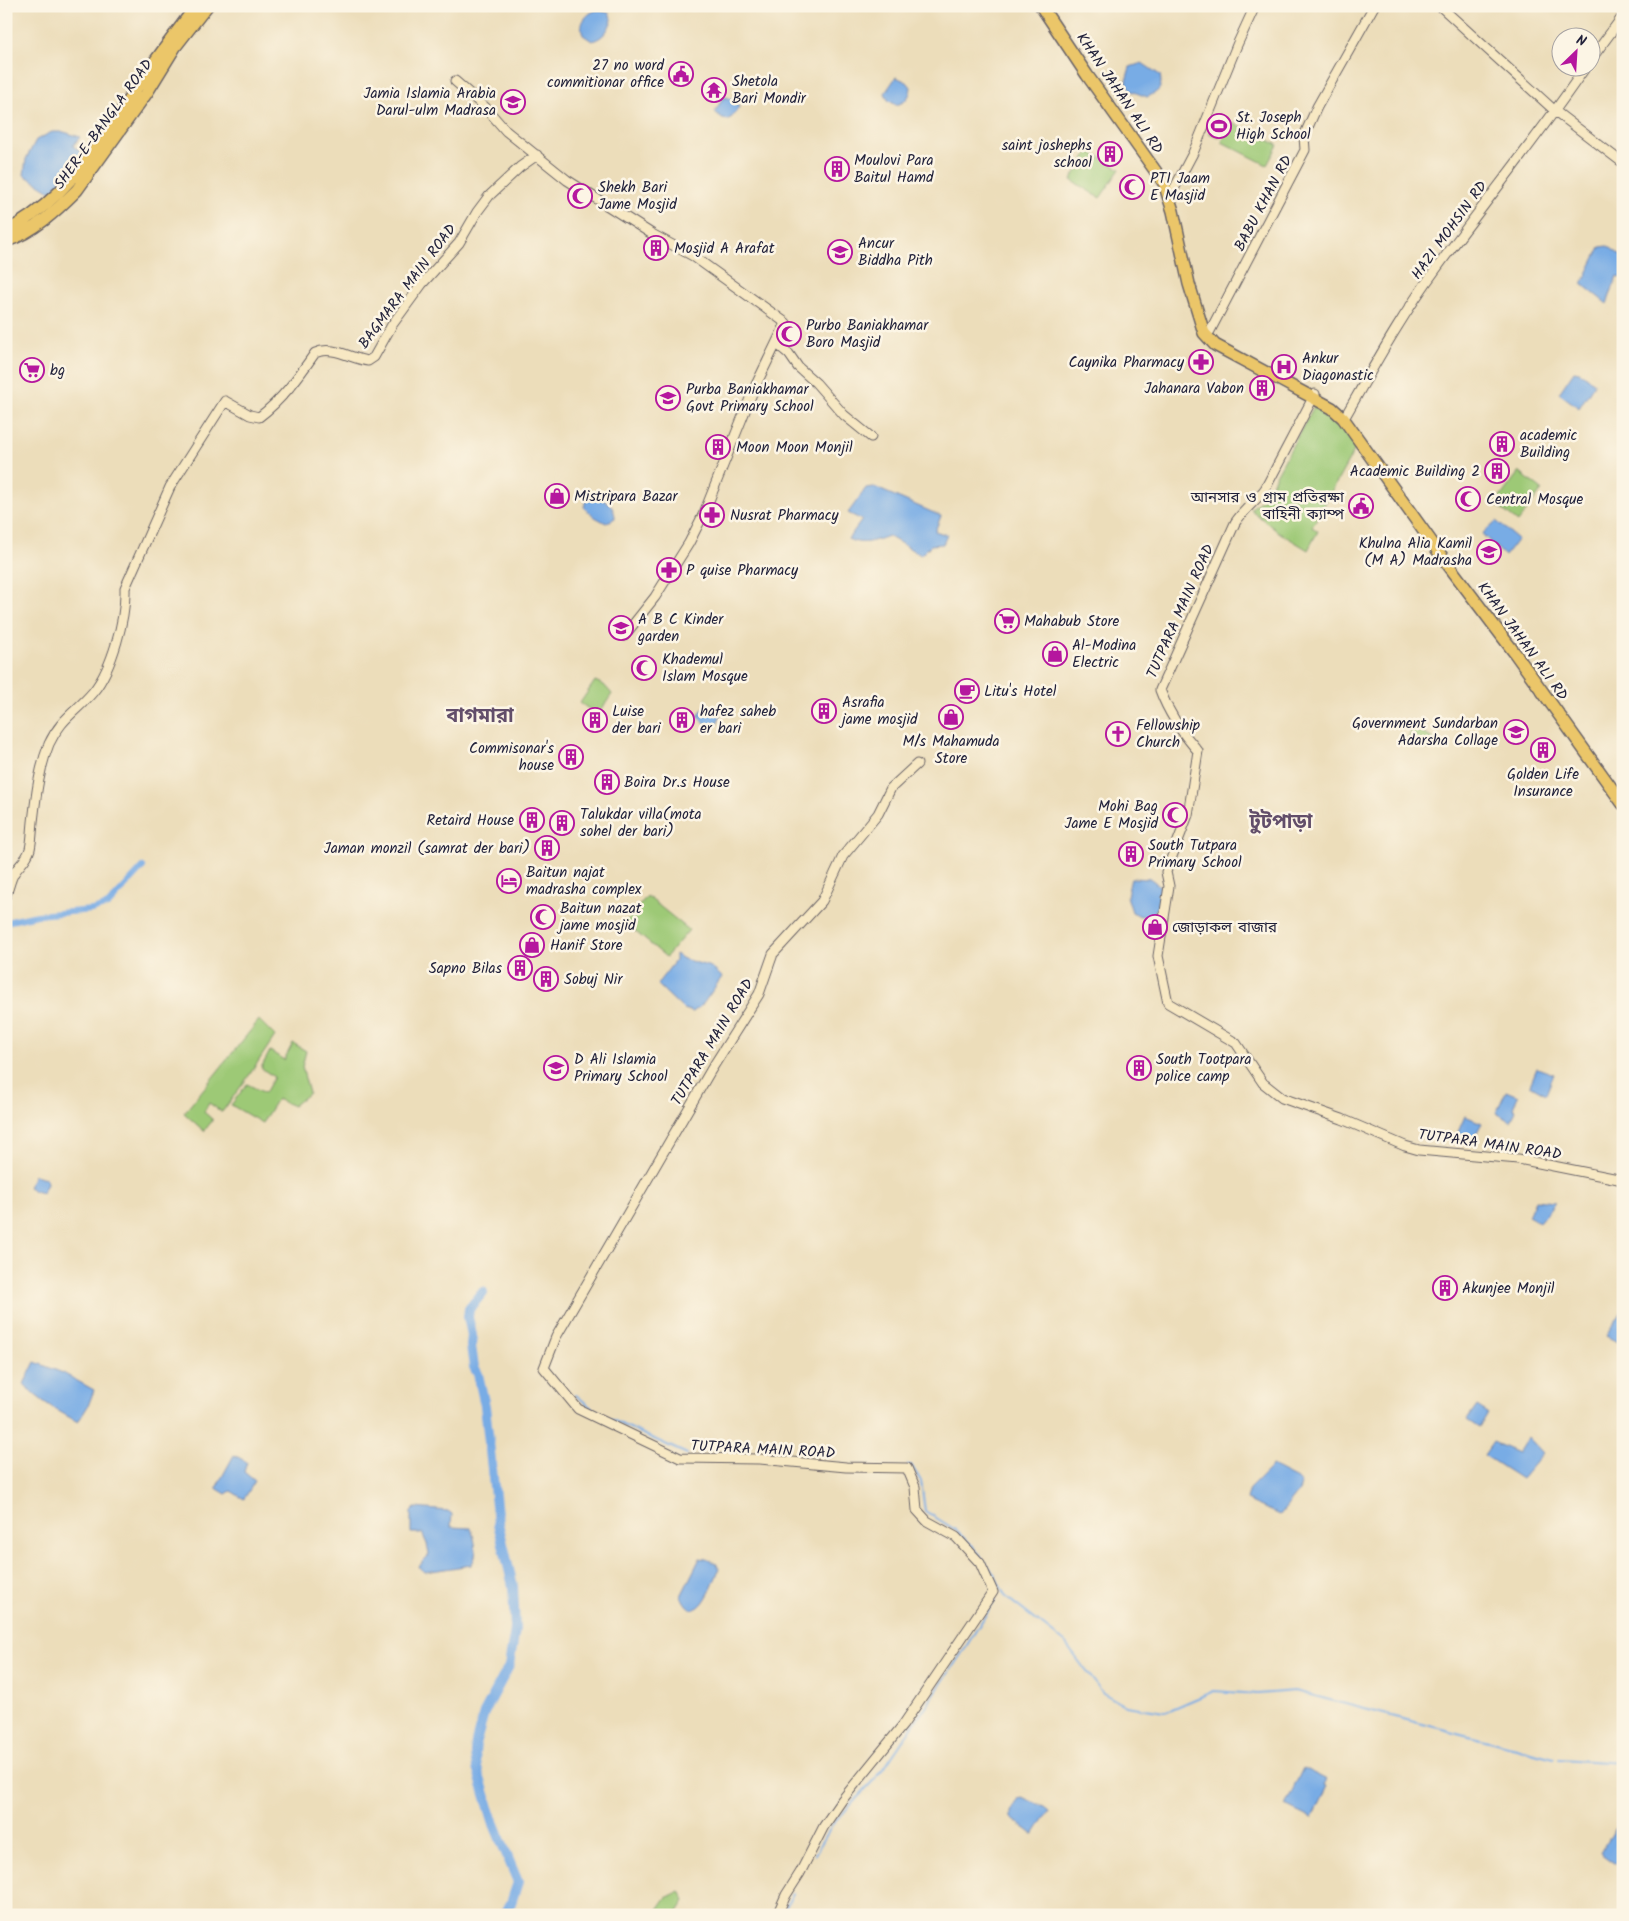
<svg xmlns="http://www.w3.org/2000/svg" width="1629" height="1921" viewBox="0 0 1629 1921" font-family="Kalam,'Noto Sans Bengali',sans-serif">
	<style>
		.green { fill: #9dc976; stroke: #607658 }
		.water { fill: #78ace5; stroke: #4d6790 }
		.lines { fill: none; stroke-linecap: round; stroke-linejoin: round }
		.stream { stroke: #78ace5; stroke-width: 2 }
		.canal { stroke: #78ace5; stroke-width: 6 }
		.river { stroke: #78ace5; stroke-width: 10 }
		.secondary-casing { stroke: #696367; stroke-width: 11 }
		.highway-casing { stroke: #696367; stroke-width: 14 }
		.secondary { stroke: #f7e8c3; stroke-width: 9 }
		.highway { stroke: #ebc669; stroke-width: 11 }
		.labels { text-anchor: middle; stroke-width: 5; stroke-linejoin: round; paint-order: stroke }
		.poi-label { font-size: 15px; fill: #22223b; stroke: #fcf5e5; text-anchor: start }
		.street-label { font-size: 15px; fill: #22223b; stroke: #fcf5e5 }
		.district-label { font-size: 20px; font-weight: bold; fill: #624e6a; stroke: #fcf5e5 }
	</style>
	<rect width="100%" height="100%" fill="#fcf5e5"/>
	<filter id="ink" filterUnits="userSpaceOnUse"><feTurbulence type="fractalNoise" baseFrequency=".02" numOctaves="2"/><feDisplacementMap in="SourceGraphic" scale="10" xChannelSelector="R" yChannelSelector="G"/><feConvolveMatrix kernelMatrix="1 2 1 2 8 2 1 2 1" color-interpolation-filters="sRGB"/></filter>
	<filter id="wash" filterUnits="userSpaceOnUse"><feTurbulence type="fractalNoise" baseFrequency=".0096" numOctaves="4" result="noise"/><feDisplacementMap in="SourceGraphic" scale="20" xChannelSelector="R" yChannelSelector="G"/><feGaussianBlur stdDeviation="1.12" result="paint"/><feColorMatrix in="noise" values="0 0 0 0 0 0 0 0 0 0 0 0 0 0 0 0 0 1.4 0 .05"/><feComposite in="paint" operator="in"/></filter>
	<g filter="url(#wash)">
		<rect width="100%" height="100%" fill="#ecddba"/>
		<path class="green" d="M1218,114L1229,119L1220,138L1209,133Z
			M1232,122L1278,145L1267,165L1222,142Z
			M1089,151L1120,169L1100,198L1071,180Z
			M1317,401L1360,440L1312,527L1318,531L1308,550L1277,531L1250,509L1263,499Z
			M1519,472L1542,490L1518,522L1495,504Z
			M595,681L604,685L612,694L598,715L580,703Z
			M1412,728L1434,739L1429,750L1407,740Z
			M647,896L689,930L666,957L625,923Z
			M259,1020L275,1036L248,1077L222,1112L209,1103L204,1112L213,1120L204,1131L184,1113Z
			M293,1043L306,1051L302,1067L309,1093L293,1106L277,1099L262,1123L231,1105L247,1084L265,1093L274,1077L261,1068L270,1051L284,1060Z
			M680,1891L685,1901L676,1915H654L666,1898Z"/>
		<path class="water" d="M597,10L609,13L612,20C608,30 604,38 592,41L583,35C578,23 587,13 597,10Z
			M1142,63L1160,75C1163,88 1159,92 1147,97L1131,91L1126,81L1130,67Z
			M896,77L907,82L911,87C910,97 906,102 896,105L888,100L885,93Z
			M726,97L734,100L739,107L732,117L727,120L721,117L715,112L722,99Z
			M52,132H64L80,137L73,146L84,154L73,171L52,192L24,175L26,159L36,140Z
			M1608,246L1623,257V279L1617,276L1607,304L1582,284L1600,247Z
			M1574,371L1579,372L1595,383L1579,408L1559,393Z
			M874,487L941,516L935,531L947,535L943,544L931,545L921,555L888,536C874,541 863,546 848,539L862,520L848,513L866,488Z
			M591,496C603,497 615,505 615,518L606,523L595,517L584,507L586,500Z
			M1496,521L1518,539L1505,556L1482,534Z
			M709,706L721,715L717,723L711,728L698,717L702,710Z
			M1131,878L1151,879L1161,887L1162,902L1152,915L1140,916L1132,912L1127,896Z
			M675,954L684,959L711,967L722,977L703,1004L693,1012L683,1009L657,984L675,961Z
			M1537,1068L1554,1074L1546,1094L1530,1085Z
			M1506,1091L1518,1096L1513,1108L1516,1111L1511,1121L1496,1113Z
			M1465,1116L1482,1123L1473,1139L1458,1132Z
			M34,1175L46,1178L47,1184L42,1193L35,1191L28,1187Z
			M1535,1200L1555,1202C1551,1210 1545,1214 1539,1222L1528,1216Z
			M1623,1310V1345L1606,1336Z
			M35,1362L63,1373L94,1390L88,1406L78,1422C58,1411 39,1401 24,1384Z
			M1477,1406L1488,1413L1479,1428L1467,1420Z
			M1528,1437L1543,1453L1521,1479L1484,1455L1493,1442L1518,1453Z
			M234,1455L247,1462L244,1472L255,1481L244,1499L231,1491L226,1494L216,1488Z
			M1272,1466L1297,1479L1301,1485L1299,1491L1280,1515L1246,1500L1249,1489Z
			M415,1508L448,1511L452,1514L451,1527L471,1528C475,1541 479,1554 471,1565L425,1572L419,1567L423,1561L429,1555L427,1544L422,1533H411V1512Z
			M700,1558L706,1559L716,1563L719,1569C714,1583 697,1632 681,1596Z
			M1303,1768L1327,1780L1324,1786L1327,1787L1312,1819L1285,1806Z
			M1022,1797L1044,1807L1049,1811L1034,1835L1011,1818V1812L1019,1798Z
			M1616,1827L1623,1829V1869L1601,1853Z"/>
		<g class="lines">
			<path class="stream" d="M576,1395L599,1414L687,1454
				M716,1454H756L774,1456
				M908,1465H911L921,1481L925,1511L954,1529L973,1546L994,1574L1005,1596L1065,1643L1103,1693L1126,1706L1165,1712L1214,1691L1258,1694L1295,1691L1554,1758
				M1559,1759L1623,1763
				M815,1854L833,1824L883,1770L962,1653L995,1600
				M782,1915L793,1893"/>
			<path class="canal" d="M6,922L37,915L92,910L108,905L143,867"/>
			<path class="river" d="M483,1292L469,1309L468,1317L472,1335L471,1346L474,1367L478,1374L485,1406L498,1523L513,1586L515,1630L509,1666L484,1713L476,1742L475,1754L477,1768L494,1824L518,1882L511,1903L504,1915"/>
		</g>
	</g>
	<g filter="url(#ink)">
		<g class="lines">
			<defs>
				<path id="secondary" d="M1440,6L1555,111L1623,163
					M1592,58L1623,16
					M455,81L486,108L506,131L567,180L652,234L693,256L786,323L753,391L704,513L689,543L655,597L624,636
					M1167,193L1174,189L1193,153L1237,45L1255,6
					M1210,331L1305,150L1304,136L1317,107L1374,6
					M777,344L789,354L798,367L816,383L844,415L871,437
					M1315,394L1265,489C1256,501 1243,510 1235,523L1160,690C1168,712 1182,733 1198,751L1188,815L1166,872L1169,886L1158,956L1168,1003L1236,1043L1263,1083L1282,1098L1342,1119L1405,1146L1419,1150L1518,1159L1623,1180
					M1346,415C1374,366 1402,315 1436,269C1485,202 1538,137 1585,68
					M6,895C9,888 10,880 14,873C19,865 27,860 30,849C32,840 32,831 33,822C36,796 39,769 49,744C61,718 76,712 93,692C112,669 126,618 125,588L170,487L225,401L250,415L259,417C282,400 299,376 315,353C333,345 351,359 368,361L374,357L392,325L422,284L459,243L477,212L489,196L520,167L537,155
					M777,1915L786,1895L800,1873L824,1826L842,1800L903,1725L993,1592L980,1563L956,1537L927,1521L917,1510L915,1487L907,1468L846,1467L760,1459L680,1458L578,1409L544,1368L556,1337L711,1070L759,994L773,954L822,901L843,856L878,814L891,788L917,764"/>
				<path id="highway" d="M1041,6L1087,75L1164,183L1173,211L1189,284L1204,333L1215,345L1332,408L1343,418L1443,558L1514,652L1623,804
					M6,231C16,227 23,221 32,215C81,180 112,123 146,74C162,51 179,29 196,6
					M6,241C34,232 57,210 77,190L146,94L175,47L207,6"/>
			</defs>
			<use href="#secondary" class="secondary-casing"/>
			<use href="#highway" class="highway-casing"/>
			<use href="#secondary" class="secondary"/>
			<use href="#highway" class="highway"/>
		</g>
	</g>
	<defs>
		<symbol id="civic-ring" viewBox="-11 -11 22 22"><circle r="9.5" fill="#fcf5e5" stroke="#b5179e" stroke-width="1.5"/><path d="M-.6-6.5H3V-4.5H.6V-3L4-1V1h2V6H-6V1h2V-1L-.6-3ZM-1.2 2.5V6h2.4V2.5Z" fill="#b5179e"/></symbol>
		<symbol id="temple-ring" viewBox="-11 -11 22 22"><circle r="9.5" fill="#fcf5e5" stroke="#b5179e" stroke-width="1.5"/><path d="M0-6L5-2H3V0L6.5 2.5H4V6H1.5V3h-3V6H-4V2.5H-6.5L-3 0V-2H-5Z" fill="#b5179e"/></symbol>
		<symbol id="school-ring" viewBox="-11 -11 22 22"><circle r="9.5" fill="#fcf5e5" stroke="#b5179e" stroke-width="1.5"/><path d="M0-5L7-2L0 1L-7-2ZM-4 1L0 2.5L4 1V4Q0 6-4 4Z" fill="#b5179e"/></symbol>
		<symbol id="stadium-ring" viewBox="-11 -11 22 22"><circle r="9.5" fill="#fcf5e5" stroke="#b5179e" stroke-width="1.5"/><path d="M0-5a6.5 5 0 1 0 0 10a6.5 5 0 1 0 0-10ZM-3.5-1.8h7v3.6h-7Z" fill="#b5179e"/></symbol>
		<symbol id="building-ring" viewBox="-11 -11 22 22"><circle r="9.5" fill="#fcf5e5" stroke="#b5179e" stroke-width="1.5"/><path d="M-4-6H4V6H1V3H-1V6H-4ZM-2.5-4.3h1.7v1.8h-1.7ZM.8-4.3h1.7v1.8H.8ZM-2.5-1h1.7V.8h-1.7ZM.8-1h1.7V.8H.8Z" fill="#b5179e"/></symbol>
		<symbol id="mosque-ring" viewBox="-11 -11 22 22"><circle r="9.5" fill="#fcf5e5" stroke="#b5179e" stroke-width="1.5"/><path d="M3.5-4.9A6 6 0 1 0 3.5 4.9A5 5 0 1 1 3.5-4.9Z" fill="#b5179e"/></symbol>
		<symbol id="pharmacy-ring" viewBox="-11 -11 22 22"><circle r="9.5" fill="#fcf5e5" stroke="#b5179e" stroke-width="1.5"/><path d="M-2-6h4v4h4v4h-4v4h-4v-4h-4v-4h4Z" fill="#b5179e"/></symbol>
		<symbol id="hospital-ring" viewBox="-11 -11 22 22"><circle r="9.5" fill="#fcf5e5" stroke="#b5179e" stroke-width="1.5"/><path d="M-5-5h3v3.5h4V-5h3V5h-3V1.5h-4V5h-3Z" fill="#b5179e"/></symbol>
		<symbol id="supermarket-ring" viewBox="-11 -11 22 22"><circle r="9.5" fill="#fcf5e5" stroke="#b5179e" stroke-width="1.5"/><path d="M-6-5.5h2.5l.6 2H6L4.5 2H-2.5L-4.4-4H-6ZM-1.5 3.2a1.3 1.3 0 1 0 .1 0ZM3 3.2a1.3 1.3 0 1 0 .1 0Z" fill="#b5179e"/></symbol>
		<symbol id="shop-ring" viewBox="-11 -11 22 22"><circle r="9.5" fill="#fcf5e5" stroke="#b5179e" stroke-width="1.5"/><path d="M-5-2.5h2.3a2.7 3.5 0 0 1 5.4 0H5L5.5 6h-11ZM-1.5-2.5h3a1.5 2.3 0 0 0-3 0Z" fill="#b5179e"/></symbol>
		<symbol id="university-ring" viewBox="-11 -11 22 22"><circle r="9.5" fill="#fcf5e5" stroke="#b5179e" stroke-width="1.5"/><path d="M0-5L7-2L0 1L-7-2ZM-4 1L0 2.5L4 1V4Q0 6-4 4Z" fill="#b5179e"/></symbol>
		<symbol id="cafe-ring" viewBox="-11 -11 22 22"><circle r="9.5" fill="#fcf5e5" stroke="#b5179e" stroke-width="1.5"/><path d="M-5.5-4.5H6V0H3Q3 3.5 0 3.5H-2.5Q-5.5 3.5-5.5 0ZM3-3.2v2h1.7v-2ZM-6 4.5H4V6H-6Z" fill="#b5179e"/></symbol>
		<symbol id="church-ring" viewBox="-11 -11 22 22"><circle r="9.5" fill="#fcf5e5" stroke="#b5179e" stroke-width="1.5"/><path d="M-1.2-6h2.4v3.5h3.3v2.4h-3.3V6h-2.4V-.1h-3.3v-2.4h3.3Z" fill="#b5179e"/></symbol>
		<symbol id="hotel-ring" viewBox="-11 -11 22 22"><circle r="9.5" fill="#fcf5e5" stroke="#b5179e" stroke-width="1.5"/><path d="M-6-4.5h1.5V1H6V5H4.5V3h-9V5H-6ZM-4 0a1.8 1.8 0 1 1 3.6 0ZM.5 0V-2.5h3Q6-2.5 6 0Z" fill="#b5179e"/></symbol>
	</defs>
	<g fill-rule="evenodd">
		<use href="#civic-ring" x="667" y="60" width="28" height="28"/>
		<use href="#temple-ring" x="700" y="76" width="28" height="28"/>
		<use href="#school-ring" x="499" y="88" width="28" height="28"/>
		<use href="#stadium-ring" x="1205" y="112" width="28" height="28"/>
		<use href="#building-ring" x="1096" y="140" width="28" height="28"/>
		<use href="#building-ring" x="823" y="155" width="28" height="28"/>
		<use href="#mosque-ring" x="1118" y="173" width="28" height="28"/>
		<use href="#mosque-ring" x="566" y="182" width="28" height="28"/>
		<use href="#building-ring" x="642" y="234" width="28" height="28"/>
		<use href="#school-ring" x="826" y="238" width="28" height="28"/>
		<use href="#mosque-ring" x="775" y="320" width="28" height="28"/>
		<use href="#pharmacy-ring" x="1187" y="348" width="28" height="28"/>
		<use href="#hospital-ring" x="1270" y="353" width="28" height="28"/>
		<use href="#supermarket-ring" x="18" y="356" width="28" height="28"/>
		<use href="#building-ring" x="1248" y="374" width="28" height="28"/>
		<use href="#school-ring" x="654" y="384" width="28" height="28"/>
		<use href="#building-ring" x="1488" y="430" width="28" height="28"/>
		<use href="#building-ring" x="704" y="433" width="28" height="28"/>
		<use href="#building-ring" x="1483" y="457" width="28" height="28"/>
		<use href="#shop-ring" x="543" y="482" width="28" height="28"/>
		<use href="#mosque-ring" x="1454" y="485" width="28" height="28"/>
		<use href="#civic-ring" x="1347" y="492" width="28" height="28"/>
		<use href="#pharmacy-ring" x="698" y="501" width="28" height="28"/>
		<use href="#university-ring" x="1475" y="538" width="28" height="28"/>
		<use href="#pharmacy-ring" x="655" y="556" width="28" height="28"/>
		<use href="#supermarket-ring" x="993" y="607" width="28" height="28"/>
		<use href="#school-ring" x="607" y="614" width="28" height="28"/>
		<use href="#shop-ring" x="1041" y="640" width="28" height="28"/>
		<use href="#mosque-ring" x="630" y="654" width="28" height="28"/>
		<use href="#cafe-ring" x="953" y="677" width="28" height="28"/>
		<use href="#building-ring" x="810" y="697" width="28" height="28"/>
		<use href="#shop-ring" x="937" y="703" width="28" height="28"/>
		<use href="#building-ring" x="581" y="706" width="28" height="28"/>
		<use href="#building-ring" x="668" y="706" width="28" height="28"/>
		<use href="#university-ring" x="1502" y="718" width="28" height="28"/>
		<use href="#church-ring" x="1104" y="720" width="28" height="28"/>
		<use href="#building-ring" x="1529" y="736" width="28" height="28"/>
		<use href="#building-ring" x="557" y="743" width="28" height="28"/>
		<use href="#building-ring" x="593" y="768" width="28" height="28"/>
		<use href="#mosque-ring" x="1161" y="801" width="28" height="28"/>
		<use href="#building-ring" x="518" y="806" width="28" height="28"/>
		<use href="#building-ring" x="548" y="809" width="28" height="28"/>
		<use href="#building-ring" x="533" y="834" width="28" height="28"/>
		<use href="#building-ring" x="1117" y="840" width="28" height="28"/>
		<use href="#hotel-ring" x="495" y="867" width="28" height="28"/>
		<use href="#mosque-ring" x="529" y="903" width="28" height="28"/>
		<use href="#shop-ring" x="1141" y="913" width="28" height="28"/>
		<use href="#shop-ring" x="518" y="931" width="28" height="28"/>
		<use href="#building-ring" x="506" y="954" width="28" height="28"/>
		<use href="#building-ring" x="532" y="965" width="28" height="28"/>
		<use href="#school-ring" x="542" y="1054" width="28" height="28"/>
		<use href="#building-ring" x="1125" y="1054" width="28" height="28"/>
		<use href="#building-ring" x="1431" y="1274" width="28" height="28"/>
	</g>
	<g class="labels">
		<g class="poi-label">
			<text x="664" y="70" text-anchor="end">27 no word<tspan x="664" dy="17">commitionar office</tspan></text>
			<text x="732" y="86">Shetola<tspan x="732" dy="17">Bari Mondir</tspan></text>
			<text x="496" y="98" text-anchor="end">Jamia Islamia Arabia<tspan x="496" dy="17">Darul-ulm Madrasa</tspan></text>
			<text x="1236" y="122">St. Joseph<tspan x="1236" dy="17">High School</tspan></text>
			<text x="1092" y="150" text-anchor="end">saint joshephs<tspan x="1092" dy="17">school</tspan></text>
			<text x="854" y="165">Moulovi Para<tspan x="854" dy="17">Baitul Hamd</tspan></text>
			<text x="1150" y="183">PTI Jaam<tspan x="1150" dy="17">E Masjid</tspan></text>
			<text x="598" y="192">Shekh Bari<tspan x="598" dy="17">Jame Mosjid</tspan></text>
			<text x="858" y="248">Ancur<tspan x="858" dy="17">Biddha Pith</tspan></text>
			<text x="674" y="253">Mosjid A Arafat</text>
			<text x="806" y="330">Purbo Baniakhamar<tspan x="806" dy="17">Boro Masjid</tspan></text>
			<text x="1302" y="363">Ankur<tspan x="1302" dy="17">Diagonastic</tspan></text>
			<text x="1184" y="367" text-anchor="end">Caynika Pharmacy</text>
			<text x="50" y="375">bg</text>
			<text x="1244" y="393" text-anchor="end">Jahanara Vabon</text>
			<text x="686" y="394">Purba Baniakhamar<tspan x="686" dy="17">Govt Primary School</tspan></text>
			<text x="1520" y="440">academic<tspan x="1520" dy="17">Building</tspan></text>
			<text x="736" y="452">Moon Moon Monjil</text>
			<text x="1480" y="476" text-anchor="end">Academic Building 2</text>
			<text x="574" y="501">Mistripara Bazar</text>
			<text x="1344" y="502" text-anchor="end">আনসার ও গ্রাম প্রতিরক্ষা<tspan x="1344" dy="17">বাহিনী ক্যাম্প</tspan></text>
			<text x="1486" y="504">Central Mosque</text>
			<text x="730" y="520">Nusrat Pharmacy</text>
			<text x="1472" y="548" text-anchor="end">Khulna Alia Kamil<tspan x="1472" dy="17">(M A) Madrasha</tspan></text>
			<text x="686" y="575">P quise Pharmacy</text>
			<text x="638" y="624">A B C Kinder<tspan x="638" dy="17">garden</tspan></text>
			<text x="1024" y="626">Mahabub Store</text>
			<text x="1072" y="650">Al-Modina<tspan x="1072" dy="17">Electric</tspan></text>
			<text x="662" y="664">Khademul<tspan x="662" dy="17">Islam Mosque</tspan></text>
			<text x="984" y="696">Litu's Hotel</text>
			<text x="842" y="707">Asrafia<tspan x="842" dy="17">jame mosjid</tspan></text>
			<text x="612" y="716">Luise<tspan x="612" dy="17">der bari</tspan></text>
			<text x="700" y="716">hafez saheb<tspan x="700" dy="17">er bari</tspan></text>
			<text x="1498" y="728" text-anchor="end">Government Sundarban<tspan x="1498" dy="17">Adarsha Collage</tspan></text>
			<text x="1136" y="730">Fellowship<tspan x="1136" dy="17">Church</tspan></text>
			<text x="951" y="746" text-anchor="middle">M/s Mahamuda<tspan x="951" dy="17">Store</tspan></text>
			<text x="554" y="753" text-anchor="end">Commisonar's<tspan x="554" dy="17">house</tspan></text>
			<text x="1543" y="779" text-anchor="middle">Golden Life<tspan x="1543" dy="17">Insurance</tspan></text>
			<text x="624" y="787">Boira Dr.s House</text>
			<text x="1158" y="811" text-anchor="end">Mohi Bag<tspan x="1158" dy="17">Jame E Mosjid</tspan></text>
			<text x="580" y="819">Talukdar villa(mota<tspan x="580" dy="17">sohel der bari)</tspan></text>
			<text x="514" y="825" text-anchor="end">Retaird House</text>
			<text x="1148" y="850">South Tutpara<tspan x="1148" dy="17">Primary School</tspan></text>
			<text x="530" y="853" text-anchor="end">Jaman monzil (samrat der bari)</text>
			<text x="526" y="877">Baitun najat<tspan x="526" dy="17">madrasha complex</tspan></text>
			<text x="560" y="913">Baitun nazat<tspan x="560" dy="17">jame mosjid</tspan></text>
			<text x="1172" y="932">জোড়াকল বাজার</text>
			<text x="550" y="950">Hanif Store</text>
			<text x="502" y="973" text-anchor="end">Sapno Bilas</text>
			<text x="564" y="984">Sobuj Nir</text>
			<text x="574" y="1064">D Ali Islamia<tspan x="574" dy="17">Primary School</tspan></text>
			<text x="1156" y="1064">South Tootpara<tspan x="1156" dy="17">police camp</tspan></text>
			<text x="1462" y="1293">Akunjee Monjil</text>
		</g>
		<g class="street-label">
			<text transform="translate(1120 93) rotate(56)" y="5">KHAN JAHAN ALI RD</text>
			<text transform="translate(103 124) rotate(-54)" y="5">SHER-E-BANGLA ROAD</text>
			<text transform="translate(1263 203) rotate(-62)" y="5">BABU KHAN RD</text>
			<text transform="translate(1449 230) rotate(-54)" y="5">HAZI MOHSIN RD</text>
			<text transform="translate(407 286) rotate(-53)" y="5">BAGMARA MAIN ROAD</text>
			<text transform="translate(1180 611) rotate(-66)" y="5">TUTPARA MAIN ROAD</text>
			<text transform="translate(1523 641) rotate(54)" y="5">KHAN JAHAN ALI RD</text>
			<text transform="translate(712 1042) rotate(-59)" y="5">TUTPARA MAIN ROAD</text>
			<text transform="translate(1490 1144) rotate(8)" y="5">TUTPARA MAIN ROAD</text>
			<text transform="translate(763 1449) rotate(3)" y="5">TUTPARA MAIN ROAD</text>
		</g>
		<g class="district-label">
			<text x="480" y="722">বাগমারা</text>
			<text x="1281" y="828">টুটপাড়া</text>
		</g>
	</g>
	<rect width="1629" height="1921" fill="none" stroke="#fcf5e5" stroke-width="25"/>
	<g transform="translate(1576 52) rotate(25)"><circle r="24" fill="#fcf5e5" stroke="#a5a1a1"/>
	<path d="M0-4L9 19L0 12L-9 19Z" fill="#b5179e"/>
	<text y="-8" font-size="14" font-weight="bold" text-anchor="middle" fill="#22223b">N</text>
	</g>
</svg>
